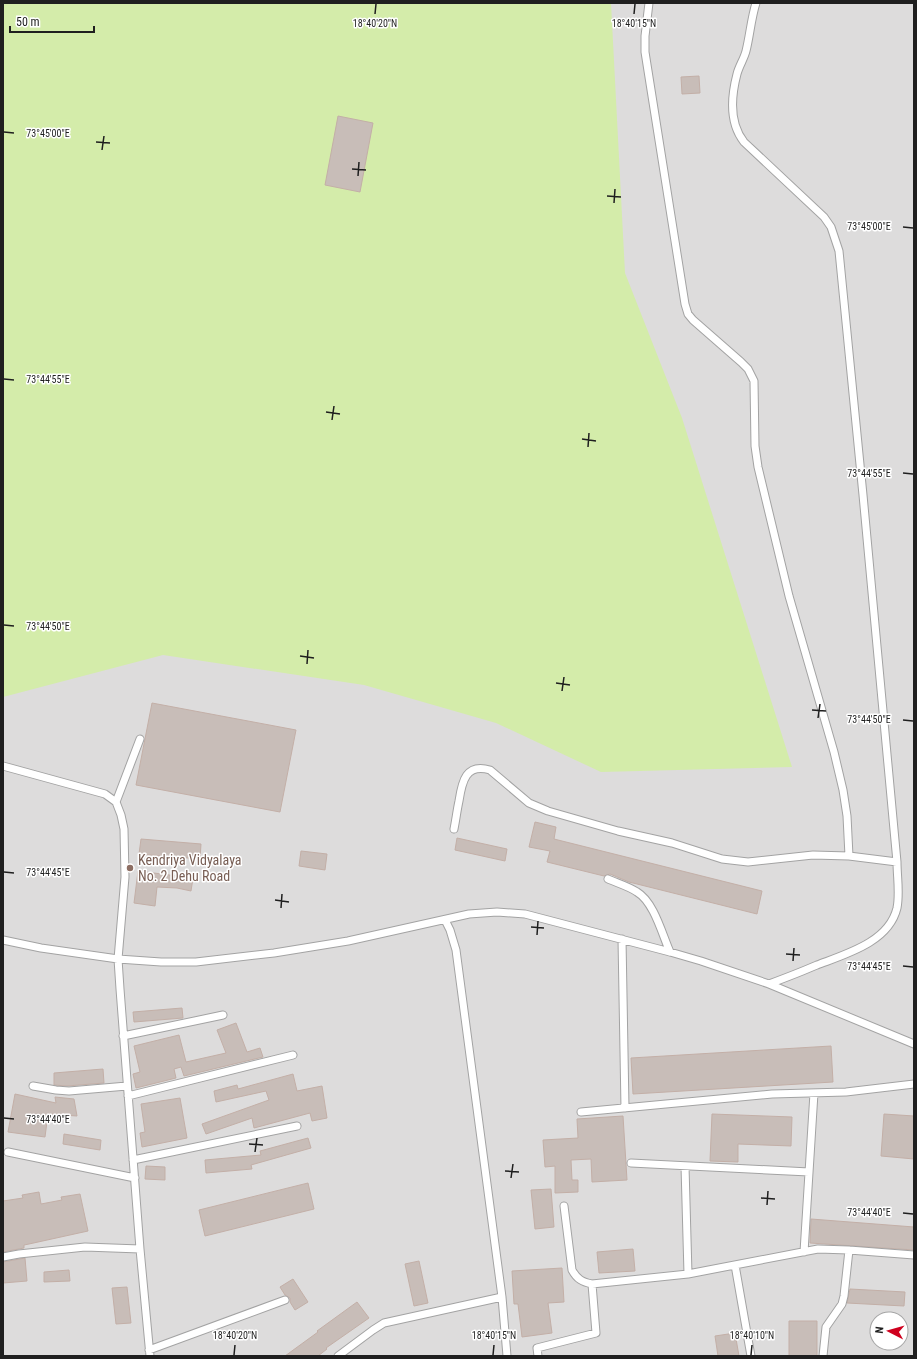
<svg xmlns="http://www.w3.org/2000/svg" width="917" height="1359" viewBox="0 0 917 1359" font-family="'Roboto Condensed',sans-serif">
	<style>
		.residential { fill: #dddcdc; fill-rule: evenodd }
		.grass { fill: #d4ecaa }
		.building { fill: #c8bdb8; stroke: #c3afa7 }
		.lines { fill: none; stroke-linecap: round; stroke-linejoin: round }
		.service-casing { stroke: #a3a3a3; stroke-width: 9 }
		.service { stroke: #fff; stroke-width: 7 }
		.ticks { fill: none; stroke: #1f1f1f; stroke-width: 1.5 }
		.education-dot { fill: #8d6e63; stroke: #fff; stroke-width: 1.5 }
		.labels { text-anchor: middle; stroke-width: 3; stroke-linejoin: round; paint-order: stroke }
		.education-label { font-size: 14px; fill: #785e54; stroke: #fff; text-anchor: start }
		.ticks-label { font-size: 10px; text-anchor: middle; fill: #1f1f1f; stroke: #fff; stroke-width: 3; stroke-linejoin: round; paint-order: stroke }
	</style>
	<rect width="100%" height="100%" fill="#f0ebe5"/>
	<path class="residential" d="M3,3H914V1356H3ZM877,1319H901V1343H877Z"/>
	<path class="grass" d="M3,3H611L625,273L682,418L792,767L601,772L496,723L364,685L163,655L3,697Z"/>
	<path class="building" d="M699,76L700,93L682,94L681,77Z
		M338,116L373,123L360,192L325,185Z
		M152,703L296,730L280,812L136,785Z
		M535,822L556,827L554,839L762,891L757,914L629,882L610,874L604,876L547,862L550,851L529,847Z
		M457,838L507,849L505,861L455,850Z
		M141,839L201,844L200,859L139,854Z
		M301,851L327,854L325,870L299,866Z
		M138,871L193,878L191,891L177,888L157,887L155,906L134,903Z
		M182,1008L183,1018L134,1022L133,1012Z
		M236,1023L247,1052L260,1048L263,1057L184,1076L181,1067L174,1069L176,1078L136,1088L133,1074L140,1072L134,1046L179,1035L186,1062L226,1053L217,1030Z
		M831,1046L833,1082L633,1094L631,1058Z
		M103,1069L104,1083L67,1086L54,1085V1073Z
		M293,1074L297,1091L322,1086L327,1118L312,1121L310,1113L254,1128L252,1118L206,1134L202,1124L269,1100L266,1091L216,1102L214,1091L237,1085L238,1089Z
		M15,1094L56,1103L55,1097L74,1099L77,1116L48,1114L45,1137L8,1132Z
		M180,1098L187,1138L142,1147L140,1133L145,1132L141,1104Z
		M712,1114L792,1117L791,1146L738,1144V1162L710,1161Z
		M884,1114L914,1116V1159L881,1156Z
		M623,1116L627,1180L592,1182L591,1159L571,1160L572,1180H578V1192L555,1193V1166L545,1167L543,1140L578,1138L577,1119Z
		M64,1134L101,1140L100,1150L63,1144Z
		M308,1138L311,1148L251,1165L252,1169L206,1173L205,1160L261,1155L260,1151Z
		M146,1166L165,1167V1180L145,1179Z
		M308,1183L314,1209L205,1236L199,1210Z
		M551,1189L554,1227L535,1229L531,1190Z
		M39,1192L41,1204L62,1200L61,1197L80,1194L88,1231L29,1244L24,1245V1248L3,1252V1201L23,1198L22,1195Z
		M811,1219L914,1227V1250L810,1243Z
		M633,1249L635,1271L599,1273L597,1252Z
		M25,1258L27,1281L3,1283V1262Z
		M419,1261L428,1303L414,1306L405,1264Z
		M562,1268L564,1302L548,1303L552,1333L522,1337L518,1304H514L512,1271Z
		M69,1270L70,1281L44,1282V1272Z
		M293,1279L308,1302L295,1310L290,1302V1298L285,1295L280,1287Z
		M127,1287L131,1323L116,1324L112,1288Z
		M850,1289L905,1292L904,1306L847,1303Z
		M357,1302L369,1318L326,1348L327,1349L318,1356H285L318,1332L317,1331Z
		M789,1321H817V1356H789Z
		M735,1333L739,1356H718L715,1336Z"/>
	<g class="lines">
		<defs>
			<path id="service" d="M649,3L645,36V52L685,304L688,314L693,320L741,362L748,369L754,381L755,446L758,467L789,596L834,752L843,790L847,816L849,856
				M756,3C751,19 750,35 746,51C744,59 739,66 737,74C731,97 729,123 744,142L824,217L831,227L839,251L863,495L897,862C897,877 900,893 897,908C889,942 846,954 817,965C801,972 785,978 769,984
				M3,766L105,794L116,802L121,815L124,829L125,877L118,959L120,989L140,1249L150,1356
				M116,802L140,739
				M454,829C456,819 457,810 459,801C462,781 466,763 490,770L529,803L548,811L618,831L672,843L722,859L748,862L813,855L849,856L897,862
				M608,879C617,883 628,886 637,892C654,902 662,934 670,952
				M445,920L450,930L456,950L502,1297L507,1356
				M622,939L625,1108
				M3,940L41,948L118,959L161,962H196L274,953L348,941L469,914L497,912L525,914L670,952L701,961L769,984L914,1044
				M123,1036L223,1015
				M33,1086L56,1090L69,1091L127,1086
				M128,1096L293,1055
				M581,1112L772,1094L846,1092L914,1084
				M8,1152L135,1178
				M133,1160L297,1126
				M631,1163L809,1172
				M685,1166L688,1274
				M564,1206L572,1270C577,1279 582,1282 592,1284L688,1274L818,1249L849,1250L914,1255
				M804,1252L814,1093
				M3,1257L19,1254L85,1247L140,1249
				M735,1265L751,1356
				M149,1350L285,1300
				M338,1356L373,1330L384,1323L502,1297
				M538,1356L537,1348L596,1333L592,1284
				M823,1356L826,1327L842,1304L844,1296L849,1250"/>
		</defs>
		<use href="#service" class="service-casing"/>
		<use href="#service" class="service"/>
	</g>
	<path class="ticks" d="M375,14L376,4M634,14L635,4M4,132L14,133M96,142L110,143M102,150L104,136M352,169L366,170M358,176L359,162M607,196L621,197M614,203L615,189M903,227L913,228M4,379L14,380M326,412L340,414M332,420L334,406M582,439L596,441M588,447L589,433M903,473L913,474M4,625L14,626M300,656L314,658M307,664L308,650M556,683L570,685M562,691L564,677M812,710L826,711M818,718L820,704M903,720L913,721M4,872L14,873M275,900L289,902M281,908L282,894M531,927L544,928M537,935L538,921M786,954L800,955M793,961L794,948M903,966L913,967M4,1118L14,1119M249,1144L263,1145M255,1152L257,1138M505,1171L519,1172M511,1178L513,1164M761,1198L775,1199M767,1205L768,1191M903,1213L913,1214M234,1355L235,1345M493,1355L494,1345M751,1355L752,1345"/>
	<circle class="education-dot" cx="130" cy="868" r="4"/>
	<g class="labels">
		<g class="education-label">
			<text x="138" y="865">Kendriya Vidyalaya<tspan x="138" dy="16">No. 2 Dehu Road</tspan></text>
		</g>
	</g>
	<g class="ticks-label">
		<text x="375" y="27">18°40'20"N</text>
		<text x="634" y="27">18°40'15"N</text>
		<text x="48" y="137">73°45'00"E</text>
		<text x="869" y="230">73°45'00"E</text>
		<text x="48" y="383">73°44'55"E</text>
		<text x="869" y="477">73°44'55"E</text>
		<text x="48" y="630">73°44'50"E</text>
		<text x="869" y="723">73°44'50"E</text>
		<text x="48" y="876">73°44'45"E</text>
		<text x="869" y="970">73°44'45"E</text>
		<text x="48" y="1123">73°44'40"E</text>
		<text x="869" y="1216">73°44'40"E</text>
		<text x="235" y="1339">18°40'20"N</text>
		<text x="494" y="1339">18°40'15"N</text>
		<text x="752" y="1339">18°40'10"N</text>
	</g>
	<rect width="917" height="1359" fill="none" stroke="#1f1f1f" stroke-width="8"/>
	<g transform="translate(889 1331) rotate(276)"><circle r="19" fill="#ffffff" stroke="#a5a5a5"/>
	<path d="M0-3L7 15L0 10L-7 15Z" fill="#cf001e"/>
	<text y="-6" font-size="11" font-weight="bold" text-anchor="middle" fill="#1f1f1f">N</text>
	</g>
	<path d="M10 26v6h84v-6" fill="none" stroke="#1f1f1f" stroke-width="2"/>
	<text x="16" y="26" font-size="12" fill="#1f1f1f" stroke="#ffffff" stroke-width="3" paint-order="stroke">50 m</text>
</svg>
